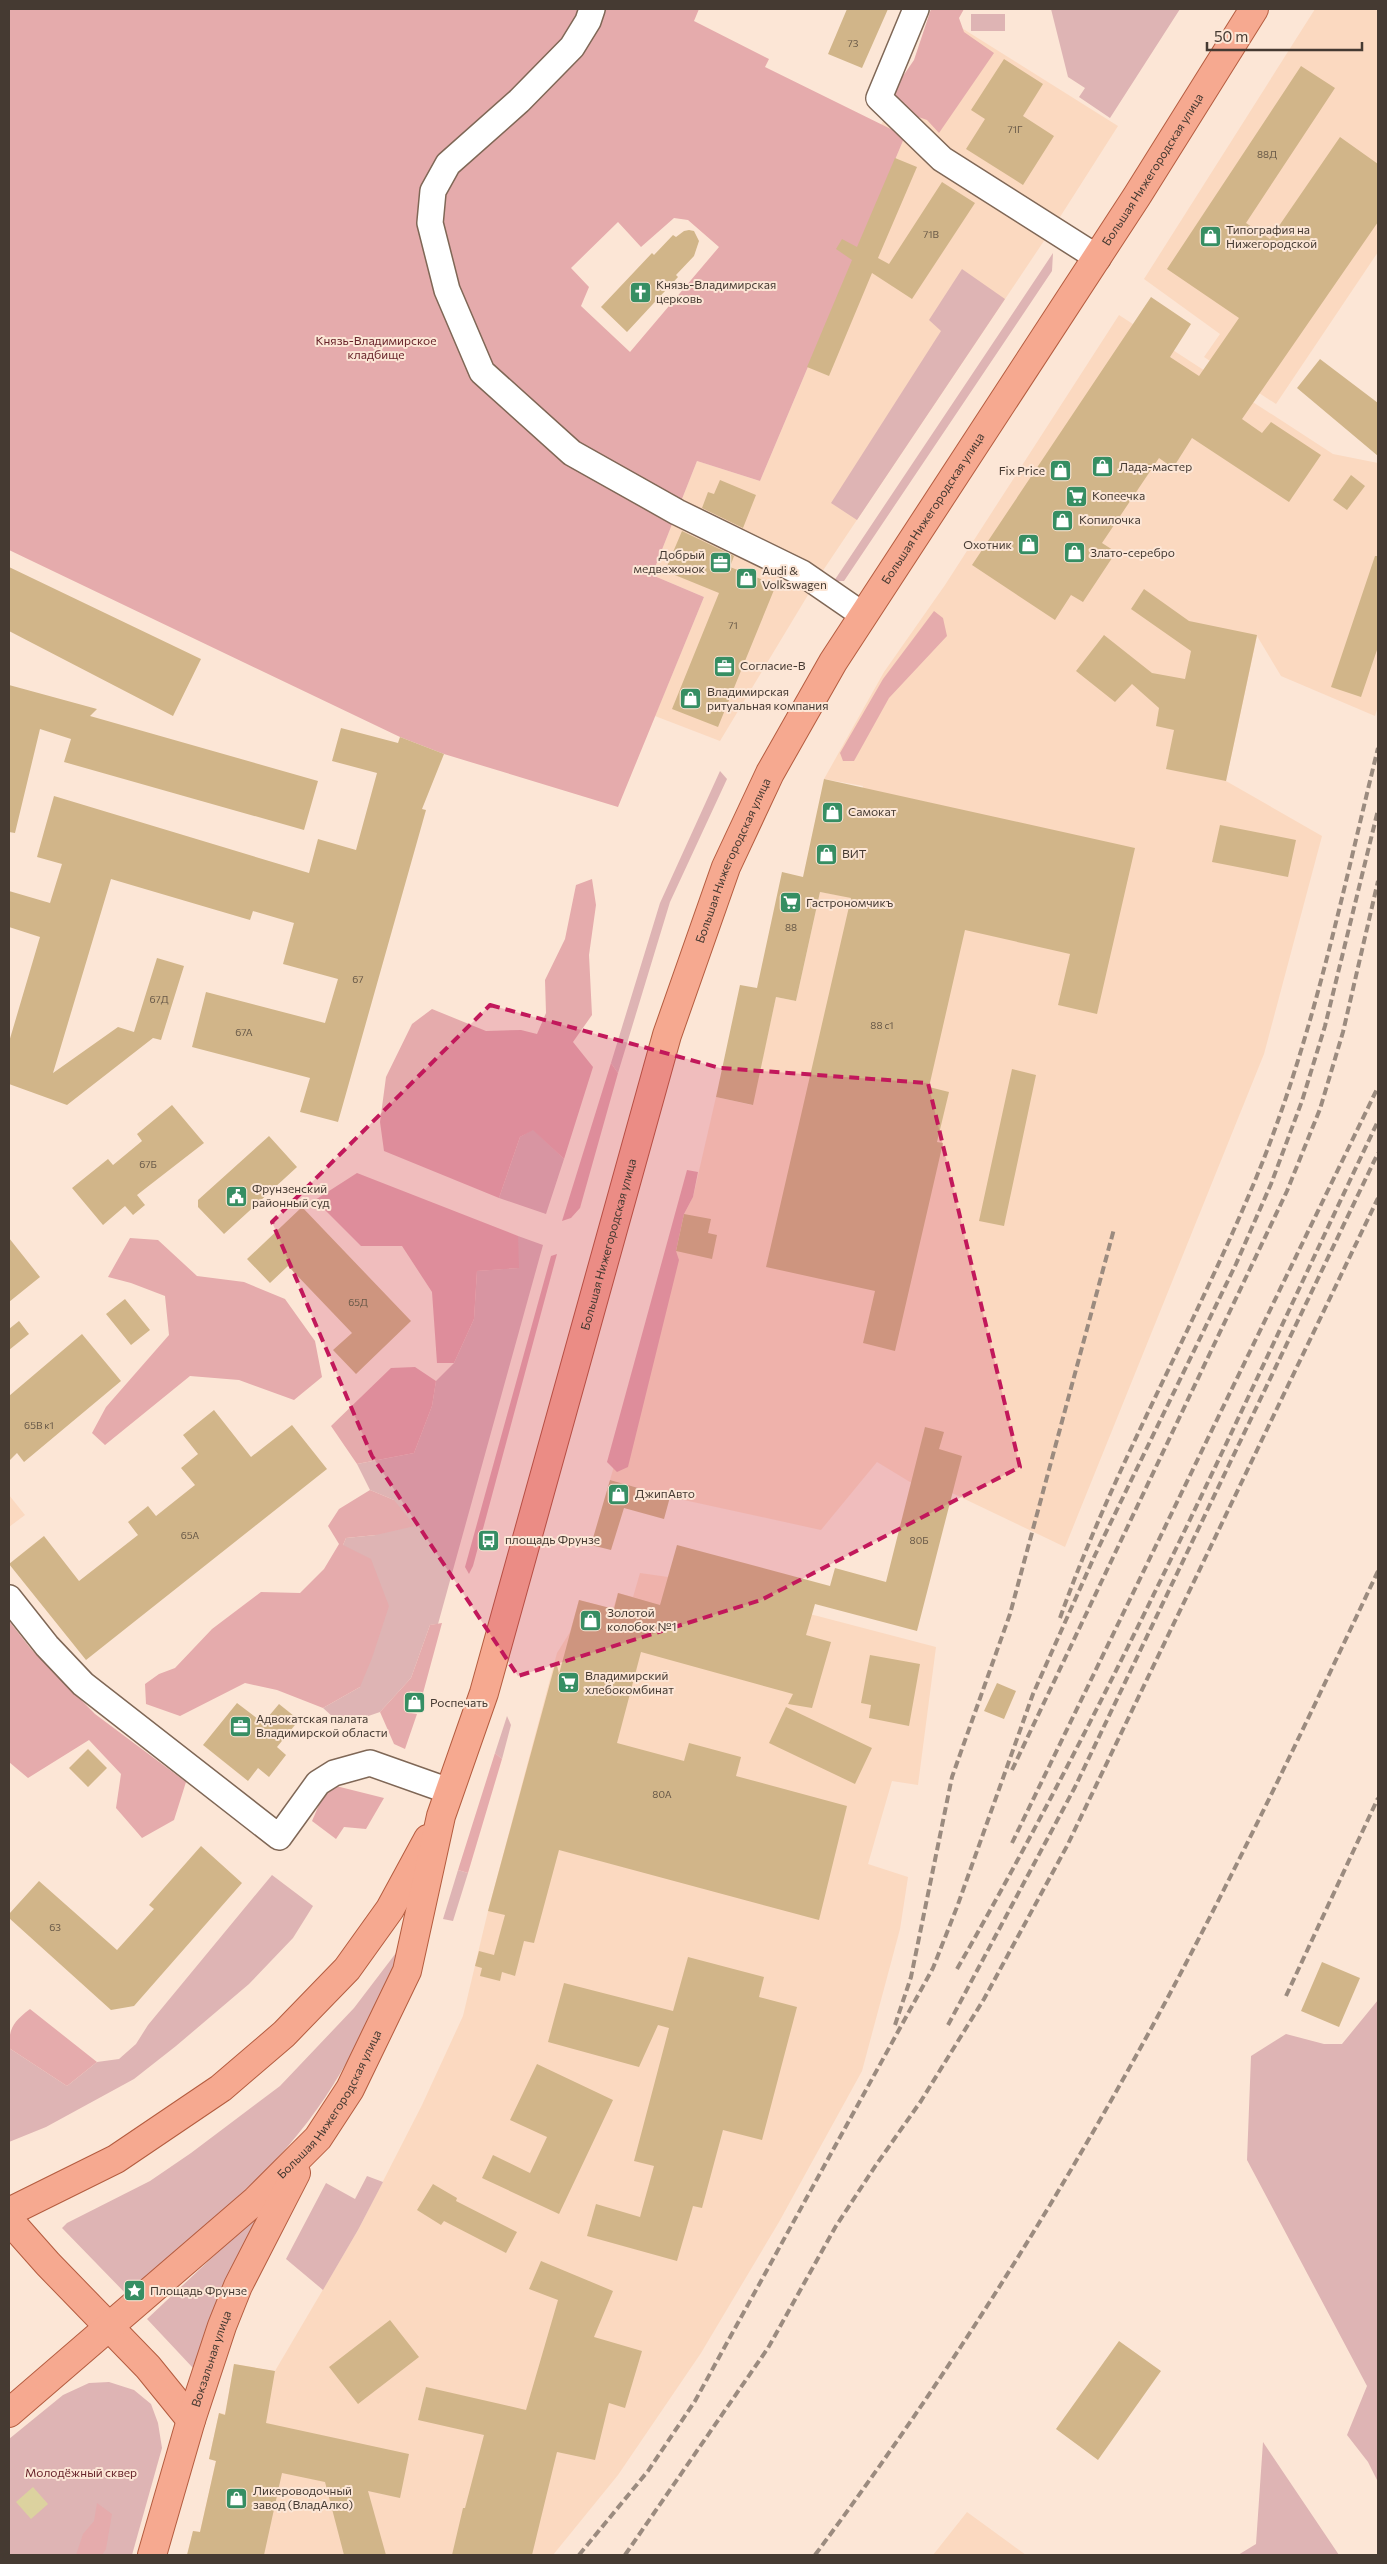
<svg xmlns="http://www.w3.org/2000/svg" width="1387" height="2564" viewBox="0 0 1387 2564" font-family="Commissioner,sans-serif">
	<style>
		.built { fill: #fbd9c0 }
		.green { fill: #deb4b4 }
		.forest { fill: #e5abac; fill-rule: evenodd }
		.water { fill: #dcd29f }
		.building { fill: #d1b589 }
		.lines { fill: none; stroke-linecap: round; stroke-linejoin: round }
		.minor-casing { stroke: #7f6756; stroke-width: 28 }
		.major-casing { stroke: #b45c3f; stroke-width: 30 }
		.minor { stroke: #fff; stroke-width: 25 }
		.major { stroke: #f6a990; stroke-width: 28 }
		.rail { stroke: #9b8b7f; stroke-width: 4; stroke-dasharray: 8 4; stroke-linecap: butt }
		.marked { fill: #c2185b; fill-opacity: 0.2; stroke: #c2185b; stroke-width: 4; stroke-dasharray: 10 6; stroke-linejoin: round }
		.labels { text-anchor: middle; stroke-width: 4; stroke-linejoin: round; paint-order: stroke }
		.number-label { font-size: 10px; fill: #685948 }
		.street-label { font-size: 12px; fill: #453a32; stroke: #fce6d6 }
		.poi-label { font-size: 12px; fill: #453a32; stroke: #fce6d6; text-anchor: start }
		.park-label { font-size: 12px; fill: #68242a; stroke: #fce6d6 }
	</style>
	<rect width="100%" height="100%" fill="#fce6d6"/>
	<path class="built" d="M1315,9H1378V252L1276,404L1204,357L1220,334L1144,279Z
		M941,15L1118,126L1060,217L820,575L720,741L655,716L704,597L652,575L697,461L760,481L905,136L881,125Z
		M1119,315L1333,454L1378,463V706L1375,716L1281,676L1257,636L1226,781L1322,836L1264,1054L1065,1547L952,1493L910,1482L877,1462L821,1530L670,1497L610,1480L676,1251L684,1214L693,1197L716,1097L752,1105L776,997L796,1001L820,892L838,895L863,786L824,779L884,672L945,585Z
		M9,1495L25,1515L9,1527Z
		M640,1573L668,1577L936,1647L918,1785L892,1781L868,1864L908,1877L900,1929L862,2071L779,2222L701,2353L618,2475L553,2555H187L193,2531L200,2532L216,2461L209,2459L219,2413L225,2414L234,2364L275,2371L358,2230L422,2105L463,2016L488,1911L557,1653L570,1632L579,1600L613,1609L618,1593L633,1597Z
		M967,2512L1026,2555H933Z"/>
	<path class="green" d="M1051,9H1180L1110,118L1079,97L1085,88L1068,77Z
		M971,14H1005V31H971Z
		M1053,253L1052,271L844,581H834Z
		M962,269L1005,299L857,520L831,503L941,331L929,320Z
		M720,771L727,779L670,902L618,1073L611,1063L660,903Z
		M533,1129L564,1159L546,1214L499,1198L520,1137Z
		M518,1236L543,1245L438,1624L430,1625L411,1678L380,1712L342,1725L323,1708L360,1687L343,1545L346,1538L376,1535L394,1500L370,1490L357,1464L414,1453L432,1406L436,1381L454,1363L474,1319L477,1271L518,1268Z
		M507,1716L511,1725L502,1759L495,1753Z
		M458,1870L468,1873L453,1921L443,1919Z
		M272,1875L313,1906L293,1938L249,1984L176,2046L134,2079L46,2127L9,2142V2048L67,2086L97,2062L119,2059L136,2044L148,2025Z
		M399,1949L405,1951C372,2013 343,2080 298,2134C249,2195 187,2245 131,2299L62,2228L67,2223L150,2181L191,2153L280,2086L354,2008Z
		M1378,2000V2482L1368,2462L1347,2435L1367,2386L1247,2160L1251,2056L1286,2034L1324,2044H1342Z
		M367,2176L383,2182L358,2230L323,2290L286,2259L326,2183L355,2199Z
		M255,2217L260,2221L197,2367L193,2368L147,2319Z
		M109,2382L134,2390L151,2404L158,2423L162,2448L132,2555H9V2439L63,2395L89,2383Z
		M1263,2442L1339,2555H1238L1256,2544Z"/>
	<path class="forest" d="M9,9H699L694,21L769,59L765,67L905,136L760,481L697,461L652,575L704,597L618,807L444,754L400,737L9,550ZM674,218L688,220L719,247L630,352L581,306L589,287L571,268L618,222L641,247Z
		M931,9H964L959,18L964,32L994,53L939,133L927,120L904,112L892,92L914,60Z
		M934,611L943,618L947,636L889,698L854,761H843L840,753L883,679Z
		M592,879L596,905L589,955L592,1015L573,1042L593,1067L564,1159L533,1130L520,1137L499,1198L384,1151L380,1122L386,1077L412,1024L432,1009L486,1031L521,1030L537,1034L546,1013L545,980L565,939L576,885Z
		M611,1063L618,1073L580,1208L571,1218L562,1221Z
		M687,1170L698,1172L693,1197L684,1214L676,1251L679,1260L628,1467L617,1472L607,1462Z
		M357,1173L518,1236L519,1268L477,1271L474,1319L454,1363H437L432,1292L402,1246H361L315,1200Z
		M130,1238L158,1240L197,1276L244,1282L285,1299L315,1341L322,1377L294,1400L239,1380L190,1376L105,1445L92,1433L106,1407L169,1335L165,1296L131,1283L108,1277Z
		M557,1254L473,1566L469,1574L465,1567L551,1256Z
		M415,1367L436,1381L432,1406L414,1453L357,1464L331,1426L391,1368Z
		M370,1490L394,1500L415,1526L376,1535L346,1538L343,1545L371,1559L389,1606L372,1658L360,1687L323,1708L277,1690L245,1683L180,1716L146,1704L145,1684L159,1674L175,1668L212,1629L261,1592L300,1593L324,1569L339,1544L328,1526L339,1509Z
		M9,1621L31,1649L95,1714L186,1782L174,1820L142,1838L116,1808L121,1774L89,1740L28,1778L9,1762Z
		M442,1623L423,1693L410,1691L405,1712L417,1714L405,1749L394,1744L380,1712L411,1678L430,1625Z
		M495,1753L502,1759L468,1873L458,1870Z
		M328,1784L384,1798L366,1829L344,1827L336,1839L312,1821Z
		M30,2009L97,2062L67,2086L9,2048C9,2028 13,2022 30,2009Z
		M97,2503L112,2514L106,2549L102,2555H76L83,2534L94,2521Z"/>
	<path class="water" d="M33,2487L48,2504L31,2519L16,2502Z"/>
	<path class="building" d="M847,9H888L862,68L828,54Z
		M1004,59L1043,84L1023,116L1054,136L1023,185L966,149L985,119L971,110Z
		M1301,66L1335,88L1246,223L1270,239L1340,137L1378,164V222L1242,419L1262,433L1271,422L1321,455L1289,502L1192,438L1173,468L1159,458L1102,543L1116,552L1083,602L1071,595L1055,620L972,565L1151,297L1191,324L1170,357L1199,376L1239,318L1167,269Z
		M895,158L917,167L878,258L889,264L942,182L975,203L912,299L872,273L829,376L807,367L852,260L836,249L842,239L857,247Z
		M689,230L694,231L699,241L694,256L676,275L678,277L627,332L601,307L652,253L654,255L673,235L676,237L684,231Z
		M1320,359L1378,403V456L1297,388Z
		M1351,475L1365,486L1347,510L1333,500Z
		M720,480L756,495L743,528L702,508L708,492L714,494Z
		M682,531L734,556L730,567L776,585L718,727L672,709L719,593L665,571Z
		M1375,556H1378V647L1361,697L1331,687Z
		M9,567L201,659L173,716L9,631Z
		M1144,589L1189,621L1257,635L1226,781L1166,769L1174,730L1156,726L1159,708L1132,684L1115,702L1076,671L1104,635L1152,673L1185,679L1191,651L1131,609Z
		M9,685L97,709L90,716L318,781L304,830L64,762L71,739L40,729L15,833L9,832Z
		M341,728L398,743L400,737L444,754L422,809L426,810L338,1122L300,1112L310,1078L192,1047L206,992L325,1023L338,979L283,964L294,923L253,911L250,920L111,879L53,1073L118,1027L134,1032L157,958L184,966L161,1040L153,1038L67,1105L9,1084V1042L40,937L9,927V891L50,903L62,864L37,857L54,796L309,873L318,839L356,850L377,773L332,761Z
		M824,779L1135,848L1097,1014L1058,1005L1070,954L965,930L929,1087L949,1092L937,1142L943,1143L895,1351L863,1343L875,1291L766,1267L851,898L820,892L796,1001L776,997L753,1105L716,1097L740,985L757,988L782,872L803,877Z
		M1220,825L1296,840L1288,877L1212,862Z
		M1012,1069L1036,1075L1004,1226L979,1221Z
		M172,1105L204,1143L137,1195L145,1205L133,1215L125,1206L103,1225L72,1188L108,1159L113,1165L142,1141L137,1134Z
		M269,1136L297,1167L224,1234L198,1207V1200Z
		M302,1207L411,1321L356,1374L333,1350L352,1333L288,1266L270,1283L247,1259Z
		M684,1214L711,1219L708,1233L717,1235L712,1259L676,1251Z
		M9,1238L40,1277L9,1302Z
		M125,1299L150,1330L131,1345L106,1314Z
		M19,1321L29,1334L9,1350V1329Z
		M82,1334L121,1381L24,1462L17,1453L9,1461V1396Z
		M214,1410L251,1457L292,1425L327,1469L86,1660L9,1564L44,1536L79,1581L138,1535L128,1522L148,1506L156,1516L195,1485L181,1468L198,1454L183,1435Z
		M925,1427L944,1432L939,1449L962,1456L917,1631L815,1604L806,1635L831,1642L812,1708L788,1704L793,1694L641,1652L617,1743L684,1761L689,1743L741,1757L736,1776L847,1806L819,1920L559,1850L534,1943L524,1941L515,1976L502,1972L500,1981L480,1976L482,1968L475,1966L479,1951L494,1955L505,1915L488,1911L556,1661L559,1674L579,1600L614,1609L618,1593L660,1605L677,1545L830,1586L835,1568L886,1582Z
		M610,1480L670,1497L664,1519L624,1508L611,1550L591,1545Z
		M870,1655L920,1664L909,1726L869,1718L871,1705L861,1703Z
		M997,1683L1016,1691L1004,1719L984,1711Z
		M237,1703L263,1723L279,1704L299,1720L277,1747L286,1755L269,1777L258,1768L248,1781L203,1745Z
		M786,1707L872,1748L855,1784L769,1743Z
		M88,1749L107,1768L88,1787L69,1768Z
		M201,1846L242,1883L134,2006L111,2010L9,1918V1914L39,1881L117,1950L154,1909L149,1905Z
		M688,1957L764,1977L759,1997L797,2007L762,2140L723,2130L702,2208L693,2206L677,2261L587,2236L596,2204L640,2217L654,2166L634,2161L669,2028L658,2025L639,2067L548,2042L564,1983L673,2011Z
		M1322,1962L1360,1978L1339,2027L1301,2011Z
		M537,2064L613,2100L559,2214L482,2178L493,2155L530,2173L547,2137L510,2120Z
		M433,2184L457,2198L456,2201L517,2232L506,2253L444,2221L441,2225L417,2210Z
		M541,2261L613,2291L594,2337L642,2351L625,2408L609,2403L595,2460L557,2452L532,2555H452L463,2508H465L484,2435L418,2420L426,2387L526,2410L558,2300L529,2289Z
		M390,2320L419,2357L358,2404L329,2367Z
		M1119,2341L1161,2371L1098,2460L1056,2429Z
		M234,2364L275,2371L266,2423L409,2454L400,2498L368,2491L386,2555H344L325,2482L282,2473L264,2555H187L193,2531L200,2532L216,2461L209,2459L219,2413L225,2415Z"/>
	<g class="lines">
		<defs>
			<path id="minor" d="M592,9L588,21L572,47L519,101L448,164L433,191L430,223L447,290L482,372L572,453L677,512L802,573L863,615
				M916,9L879,98L942,159L1098,258
				M9,1598L47,1646L83,1684L279,1837L318,1783L334,1773L370,1763L449,1791"/>
			<g id="major">
				<path d="M9,2212L116,2159L221,2088L284,2034L347,1969L390,1909L428,1839"/>
				<path d="M9,2220L48,2264L148,2367L191,2420"/>
				<path id="s1" d="M9,2413L256,2200L318,2138L350,2089L407,1971L441,1816L484,1693L667,1035L726,867L770,773L833,662L1137,196L1254,9"/>
				<path id="s2" d="M152,2555L191,2420L222,2326L238,2286L296,2173"/>
			</g>
		</defs>
		<use href="#minor" class="minor-casing"/>
		<use href="#major" class="major-casing"/>
		<use href="#minor" class="minor"/>
		<use href="#major" class="major"/>
		<path class="rail" d="M1060,1618C1113,1469 1193,1330 1254,1183C1312,1044 1342,894 1378,748
			M1012,1770L1287,1191L1320,1109L1343,1032L1378,881
			M1012,1843L1378,1087
			M957,1969C1114,1695 1243,1406 1378,1121
			M1286,1996L1378,1798
			M895,2025L911,1977L952,1777L1010,1614L1114,1229
			M948,2025L1075,1787L1378,1153
			M579,2555L648,2471L695,2401L933,1968L957,1907L1033,1694L1095,1555L1236,1264L1271,1184L1302,1101L1325,1026L1378,810
			M625,2555L768,2348L836,2226L876,2165L921,2101L984,1999L1067,1846L1378,1198
			M815,2555C938,2390 1048,2217 1147,2036C1230,1884 1304,1728 1378,1571"/>
	</g>
	<path class="marked" d="M490,1005L720,1068L928,1083L1020,1467L761,1600L518,1676L372,1456L272,1222Z"/>
	<defs>
		<symbol id="shop-square" viewBox="-11 -11 22 22"><rect x="-9" y="-9" width="18" height="18" rx="4" fill="#368e63" stroke="#fce6d6"/><path d="M-5-2.5h2.3a2.7 3.5 0 0 1 5.4 0H5L5.5 6h-11ZM-1.5-2.5h3a1.5 2.3 0 0 0-3 0Z" fill="#fff"/></symbol>
		<symbol id="church-square" viewBox="-11 -11 22 22"><rect x="-9" y="-9" width="18" height="18" rx="4" fill="#368e63" stroke="#fce6d6"/><path d="M-1.2-6h2.4v3.5h3.3v2.4h-3.3V6h-2.4V-.1h-3.3v-2.4h3.3Z" fill="#fff"/></symbol>
		<symbol id="supermarket-square" viewBox="-11 -11 22 22"><rect x="-9" y="-9" width="18" height="18" rx="4" fill="#368e63" stroke="#fce6d6"/><path d="M-6-5.5h2.5l.6 2H6L4.5 2H-2.5L-4.4-4H-6ZM-1.5 3.2a1.3 1.3 0 1 0 .1 0ZM3 3.2a1.3 1.3 0 1 0 .1 0Z" fill="#fff"/></symbol>
		<symbol id="office-square" viewBox="-11 -11 22 22"><rect x="-9" y="-9" width="18" height="18" rx="4" fill="#368e63" stroke="#fce6d6"/><path d="M-6-3h4V-5.5h4V-3h4V5H-6ZM-1-4.5V-3h2v-1.5ZM-6 0V1H6V0Z" fill="#fff"/></symbol>
		<symbol id="civic-square" viewBox="-11 -11 22 22"><rect x="-9" y="-9" width="18" height="18" rx="4" fill="#368e63" stroke="#fce6d6"/><path d="M-.6-6.5H3V-4.5H.6V-3L4-1V1h2V6H-6V1h2V-1L-.6-3ZM-1.2 2.5V6h2.4V2.5Z" fill="#fff"/></symbol>
		<symbol id="bus-square" viewBox="-11 -11 22 22"><rect x="-9" y="-9" width="18" height="18" rx="4" fill="#368e63" stroke="#fce6d6"/><path d="M-5-6H5V4H4V6H2V4H-2V6H-4V4H-5ZM-3.5-4V0h7V-4ZM-3.5 1.2v1.5H-2V1.2ZM2 1.2v1.5H3.5V1.2Z" fill="#fff"/></symbol>
		<symbol id="sight-square" viewBox="-11 -11 22 22"><rect x="-9" y="-9" width="18" height="18" rx="4" fill="#368e63" stroke="#fce6d6"/><path d="M0-6L1.8-2.2L6-1.7L2.9 1.2L3.7 5.4L0 3.3L-3.7 5.4L-2.9 1.2L-6-1.7L-1.8-2.2Z" fill="#fff"/></symbol>
	</defs>
	<g fill-rule="evenodd">
		<use href="#shop-square" x="1198" y="224" width="25" height="25"/>
		<use href="#church-square" x="628" y="280" width="25" height="25"/>
		<use href="#shop-square" x="1090" y="454" width="25" height="25"/>
		<use href="#shop-square" x="1048" y="458" width="25" height="25"/>
		<use href="#supermarket-square" x="1064" y="484" width="25" height="25"/>
		<use href="#shop-square" x="1050" y="508" width="25" height="25"/>
		<use href="#shop-square" x="1016" y="532" width="25" height="25"/>
		<use href="#shop-square" x="1062" y="540" width="25" height="25"/>
		<use href="#office-square" x="708" y="550" width="25" height="25"/>
		<use href="#shop-square" x="734" y="566" width="25" height="25"/>
		<use href="#office-square" x="712" y="654" width="25" height="25"/>
		<use href="#shop-square" x="678" y="686" width="25" height="25"/>
		<use href="#shop-square" x="820" y="800" width="25" height="25"/>
		<use href="#shop-square" x="814" y="842" width="25" height="25"/>
		<use href="#supermarket-square" x="778" y="890" width="25" height="25"/>
		<use href="#civic-square" x="224" y="1184" width="25" height="25"/>
		<use href="#shop-square" x="606" y="1482" width="25" height="25"/>
		<use href="#bus-square" x="476" y="1528" width="25" height="25"/>
		<use href="#shop-square" x="578" y="1608" width="25" height="25"/>
		<use href="#supermarket-square" x="556" y="1670" width="25" height="25"/>
		<use href="#shop-square" x="402" y="1690" width="25" height="25"/>
		<use href="#office-square" x="228" y="1714" width="25" height="25"/>
		<use href="#sight-square" x="122" y="2278" width="25" height="25"/>
		<use href="#shop-square" x="224" y="2486" width="25" height="25"/>
	</g>
	<g class="labels">
		<g class="number-label">
			<text x="853" y="47">73</text>
			<text x="1015" y="133">71Г</text>
			<text x="1267" y="158">88Д</text>
			<text x="931" y="238">71В</text>
			<text x="733" y="629">71</text>
			<text x="791" y="931">88</text>
			<text x="358" y="983">67</text>
			<text x="159" y="1003">67Д</text>
			<text x="882" y="1029">88 с1</text>
			<text x="244" y="1036">67А</text>
			<text x="148" y="1168">67Б</text>
			<text x="358" y="1306">65Д</text>
			<text x="39" y="1429">65В к1</text>
			<text x="190" y="1539">65А</text>
			<text x="919" y="1544">80Б</text>
			<text x="662" y="1798">80А</text>
			<text x="55" y="1931">63</text>
		</g>
		<g class="street-label">
			<text dy="4" stroke="none"><textPath href="#s1" startOffset="2572">Большая Нижегородская улица</textPath></text>
			<text dy="4" stroke="none"><textPath href="#s1" startOffset="2168">Большая Нижегородская улица</textPath></text>
			<text dy="4" stroke="none"><textPath href="#s1" startOffset="1762">Большая Нижегородская улица</textPath></text>
			<text dy="4" stroke="none"><textPath href="#s1" startOffset="1358">Большая Нижегородская улица</textPath></text>
			<text dy="4" stroke="none"><textPath href="#s1" startOffset="448">Большая Нижегородская улица</textPath></text>
			<text dy="4" stroke="none"><textPath href="#s2" startOffset="205">Вокзальная улица</textPath></text>
		</g>
		<g class="poi-label">
			<text x="1226" y="234">Типография на<tspan x="1226" dy="14">Нижегородской</tspan></text>
			<text x="656" y="289">Князь-Владимирская<tspan x="656" dy="14">церковь</tspan></text>
			<text x="1119" y="471">Лада-мастер</text>
			<text x="1045" y="475" text-anchor="end">Fix Price</text>
			<text x="1092" y="500">Копеечка</text>
			<text x="1079" y="524">Копилочка</text>
			<text x="1012" y="549" text-anchor="end">Охотник</text>
			<text x="1090" y="557">Злато-серебро</text>
			<text x="705" y="559" text-anchor="end">Добрый<tspan x="705" dy="14">медвежонок</tspan></text>
			<text x="762" y="575">Audi &amp;<tspan x="762" dy="14">Volkswagen</tspan></text>
			<text x="740" y="670">Согласие-В</text>
			<text x="707" y="696">Владимирская<tspan x="707" dy="14">ритуальная компания</tspan></text>
			<text x="848" y="816">Самокат</text>
			<text x="842" y="858">ВИТ</text>
			<text x="806" y="907">Гастрономчикъ</text>
			<text x="252" y="1193">Фрунзенский<tspan x="252" dy="14">районный суд</tspan></text>
			<text x="635" y="1498">ДжипАвто</text>
			<text x="505" y="1544">площадь Фрунзе</text>
			<text x="607" y="1617">Золотой<tspan x="607" dy="14">колобок №1</tspan></text>
			<text x="585" y="1680">Владимирский<tspan x="585" dy="14">хлебокомбинат</tspan></text>
			<text x="430" y="1707">Роспечать</text>
			<text x="256" y="1723">Адвокатская палата<tspan x="256" dy="14">Владимирской области</tspan></text>
			<text x="150" y="2295">Площадь Фрунзе</text>
			<text x="253" y="2495">Ликероводочный<tspan x="253" dy="14">завод (ВладАлко)</tspan></text>
		</g>
		<g class="park-label">
			<text x="376" y="345">Князь-Владимирское<tspan x="376" dy="14">кладбище</tspan></text>
			<text x="81" y="2477">Молодёжный сквер</text>
		</g>
	</g>
	<rect width="1387" height="2564" fill="none" stroke="#453a32" stroke-width="20"/>
	<path d="M1207 42v8h155v-8" fill="none" stroke="#453a32" stroke-width="2.5"/>
	<text x="1214" y="42" font-size="15" fill="#453a32" stroke="#fce6d6" stroke-width="4" paint-order="stroke">50 m</text>
</svg>
